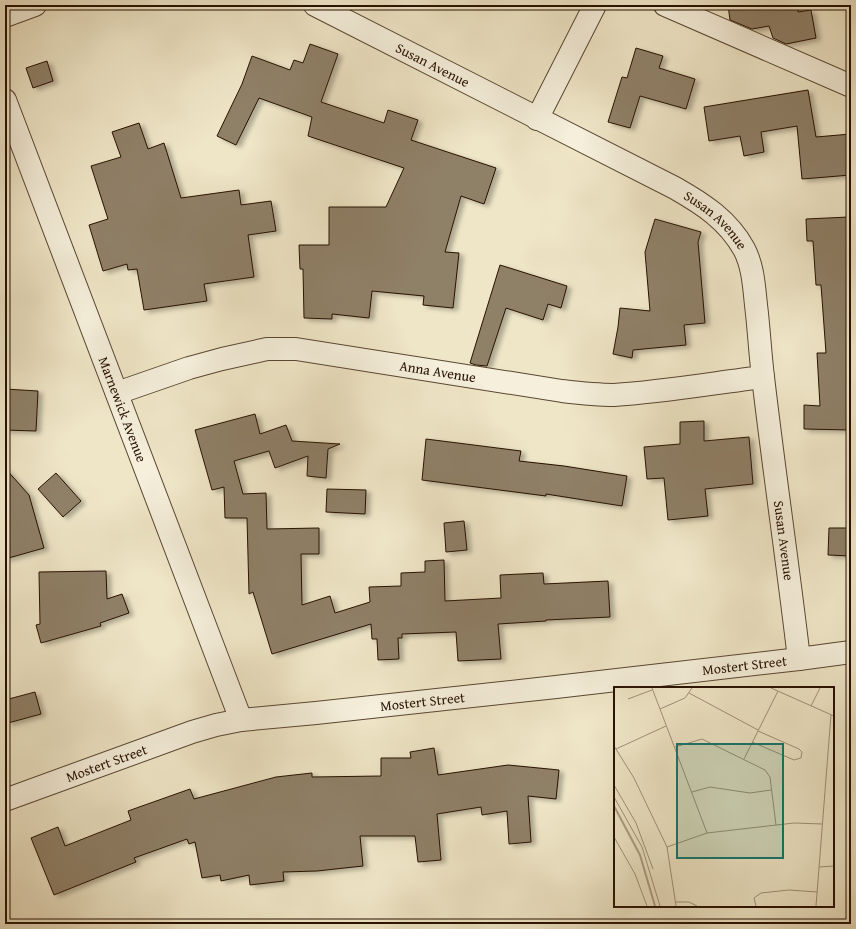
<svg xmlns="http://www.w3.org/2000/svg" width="856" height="929" viewBox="0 0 856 929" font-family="'Gentium Book Plus',serif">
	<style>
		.building { fill: #8f8068; stroke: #271101; filter: url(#shadow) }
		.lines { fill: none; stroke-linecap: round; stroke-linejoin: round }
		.minor-casing { stroke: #594632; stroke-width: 24 }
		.minor { stroke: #f5efdb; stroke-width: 22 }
		.labels { text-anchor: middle; stroke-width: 4; stroke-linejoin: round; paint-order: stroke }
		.street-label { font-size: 14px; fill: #271101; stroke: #f5efdb }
		.inset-river { fill: none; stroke: #ab9e84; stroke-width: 2 }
		.inset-road { fill: none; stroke: #9f9178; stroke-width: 1 }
		.view { fill: #0f766e; fill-opacity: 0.15; stroke: #0f766e; stroke-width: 2 }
		.inset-edge { fill: none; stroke: #271101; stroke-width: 2 }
	</style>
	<defs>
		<filter id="shadow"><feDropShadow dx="4.5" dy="2.5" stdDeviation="2" flood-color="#0004"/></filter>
	</defs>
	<rect width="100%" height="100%" fill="#efe6c7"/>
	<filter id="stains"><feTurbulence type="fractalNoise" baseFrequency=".005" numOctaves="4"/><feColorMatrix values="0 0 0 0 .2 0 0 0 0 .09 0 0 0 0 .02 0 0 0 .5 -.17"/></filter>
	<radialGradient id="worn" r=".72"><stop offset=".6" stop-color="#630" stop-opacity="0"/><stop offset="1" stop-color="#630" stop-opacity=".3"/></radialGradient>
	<path class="building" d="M728,5H798V12L811,10L816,38L786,44L773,38L769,26L752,29L730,20Z
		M310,44L338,54L321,102L384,123L388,110L418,120L411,140L496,168L484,204L461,196L445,252L459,253L453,308L423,305L424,296L372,291L369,318L332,314V319L304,318L303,269H300L299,245H329V207H386L404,168L308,136L312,117L259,98L236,145L217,136L242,84L252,56L290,70L294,60L303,63Z
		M636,48L663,56L659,68L695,79L686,109L640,96L630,128L608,122L622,77L627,78Z
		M47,61L53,81L33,88L26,68Z
		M808,90L816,137L851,134V175L802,179L797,126L761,132L764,152L744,156L740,136L709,141L704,107Z
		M139,123L148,149L164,143L181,198L239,190L241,205L271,201L276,231L248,235L254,277L204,284L207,301L144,310L137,269L128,270L127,264L103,271L89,225L108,219L91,166L121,157L112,132Z
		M849,217L851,241V283H848L851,332V430L804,429V405L820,406L817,353H826L821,285H816L813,241H807L806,219Z
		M655,219L701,232L698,242L705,323L684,325L686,345L633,350L632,358L613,354L618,327L620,308L650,311L645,252Z
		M500,265L567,286L561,308L548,304L543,320L506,308L487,366L476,365L470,363Z
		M5,389L38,391L36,431L5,430Z
		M255,414L260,434L286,425L292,441L340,444L328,449L326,478L307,476L308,456L275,468L269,451L234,461L243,494L266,493L267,529L319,528V554H301L302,605L330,596L335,613L370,602L369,587L401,586V573L425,572V561L444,560L445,601L501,598L500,575L543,573L544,584L608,581L610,617L546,620V621L498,624L501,659L458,661L456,632L402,634V638H398L399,659L378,660L377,639H372L371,624L272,654L253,592L249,594L247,518H225L224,487L212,490L195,430Z
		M704,421V441L749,437L753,484L705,489L708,516L668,520L664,478L647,479L644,447L680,444V422Z
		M426,439L521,451L519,461L564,466L627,476L622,506L546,494V496L422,480Z
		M5,468L29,495L44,548L5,559Z
		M56,473L81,501L63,517L38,489Z
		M327,489L366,490L365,514L326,512Z
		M464,521L467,550L446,552L444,523Z
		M829,528H851V556L828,555Z
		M106,571L107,599L122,594L129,613L100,623L101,626L41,643L36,625L40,624L39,572Z
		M35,692L41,714L8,723L5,713V700Z
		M434,748L438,775L508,765L559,770L556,799L528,796L531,842L509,844L507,811L482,815L481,807L437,814L441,860L418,862L415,836H360L363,866L317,871L283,872L284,881L250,885L249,875L221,881L220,875L202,878L195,842L189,844L187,839L134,858L136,862L54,895L31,838L58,827L65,846L131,820L128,811L190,789L194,799L276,777L312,773V777L381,776V758H411L410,752Z"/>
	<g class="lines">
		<defs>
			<g id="minor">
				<path id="s1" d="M315,5L675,188C703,204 728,220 744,249C753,266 754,286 756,305C759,329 760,353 763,377C774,471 788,565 799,659"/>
				<path d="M665,5L851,86"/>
				<path d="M5,16L35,5"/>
				<path id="s2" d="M5,100L241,720"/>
				<path d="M537,119L595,5"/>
				<path id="s3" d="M117,393L189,368L222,359L267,349H296L562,391C579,393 597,395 614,395C663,392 714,383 763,377"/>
				<path id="s4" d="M5,800L192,732L216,725L241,720L316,713L556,687L799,659L851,652"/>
			</g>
		</defs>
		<use href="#minor" class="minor-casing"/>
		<use href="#minor" class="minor"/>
	</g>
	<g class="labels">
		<g class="street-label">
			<text dy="5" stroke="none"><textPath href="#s1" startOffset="132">Susan Avenue</textPath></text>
			<text dy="5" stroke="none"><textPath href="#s1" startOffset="456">Susan Avenue</textPath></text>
			<text dy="5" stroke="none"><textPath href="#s3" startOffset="329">Anna Avenue</textPath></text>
			<text dy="5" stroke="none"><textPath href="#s2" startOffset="331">Marnewick Avenue</textPath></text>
			<text dy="5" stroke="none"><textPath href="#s1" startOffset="792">Susan Avenue</textPath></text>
			<text dy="5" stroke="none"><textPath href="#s4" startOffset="756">Mostert Street</textPath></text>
			<text dy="5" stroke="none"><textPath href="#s4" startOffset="432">Mostert Street</textPath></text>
			<text dy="5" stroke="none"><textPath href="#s4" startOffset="108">Mostert Street</textPath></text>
		</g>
	</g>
	<g transform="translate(614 687)">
		<rect width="220" height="220" fill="#efe6c7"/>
		<path class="inset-river" d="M0,119L26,168L41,219"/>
		<path class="inset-road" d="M38,1L93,146M157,1L220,29M75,6L144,43M14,12L38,3M197,19L206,1M46,22L71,11L78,1M138,55L180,73L187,71L188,65L185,62L144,44M0,59L20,91L53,160L62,219M61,60L88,52L151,83L156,90L162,138M2,62L52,39M130,72L164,4M0,98L22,136L39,182M78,105L96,100L136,106L157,103M0,110L28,160L46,219M0,150L21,187L33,219M53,160L93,146L180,136L208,137M205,180L220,179M62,215H75L83,219M142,219L140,211L147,206L175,203L203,205M202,219L217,28"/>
		<path class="view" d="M63,57H169V171H63Z"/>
		<rect width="220" height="220" class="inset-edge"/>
	</g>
	<rect width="856" height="929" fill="none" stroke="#efe6c7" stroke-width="20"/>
	<rect x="6" y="6" width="844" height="917" fill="none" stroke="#271101" stroke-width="2"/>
	<rect x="10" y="10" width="836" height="909" fill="none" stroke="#271101"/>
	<rect width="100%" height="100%" filter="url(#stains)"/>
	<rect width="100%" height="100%" fill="url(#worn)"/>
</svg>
